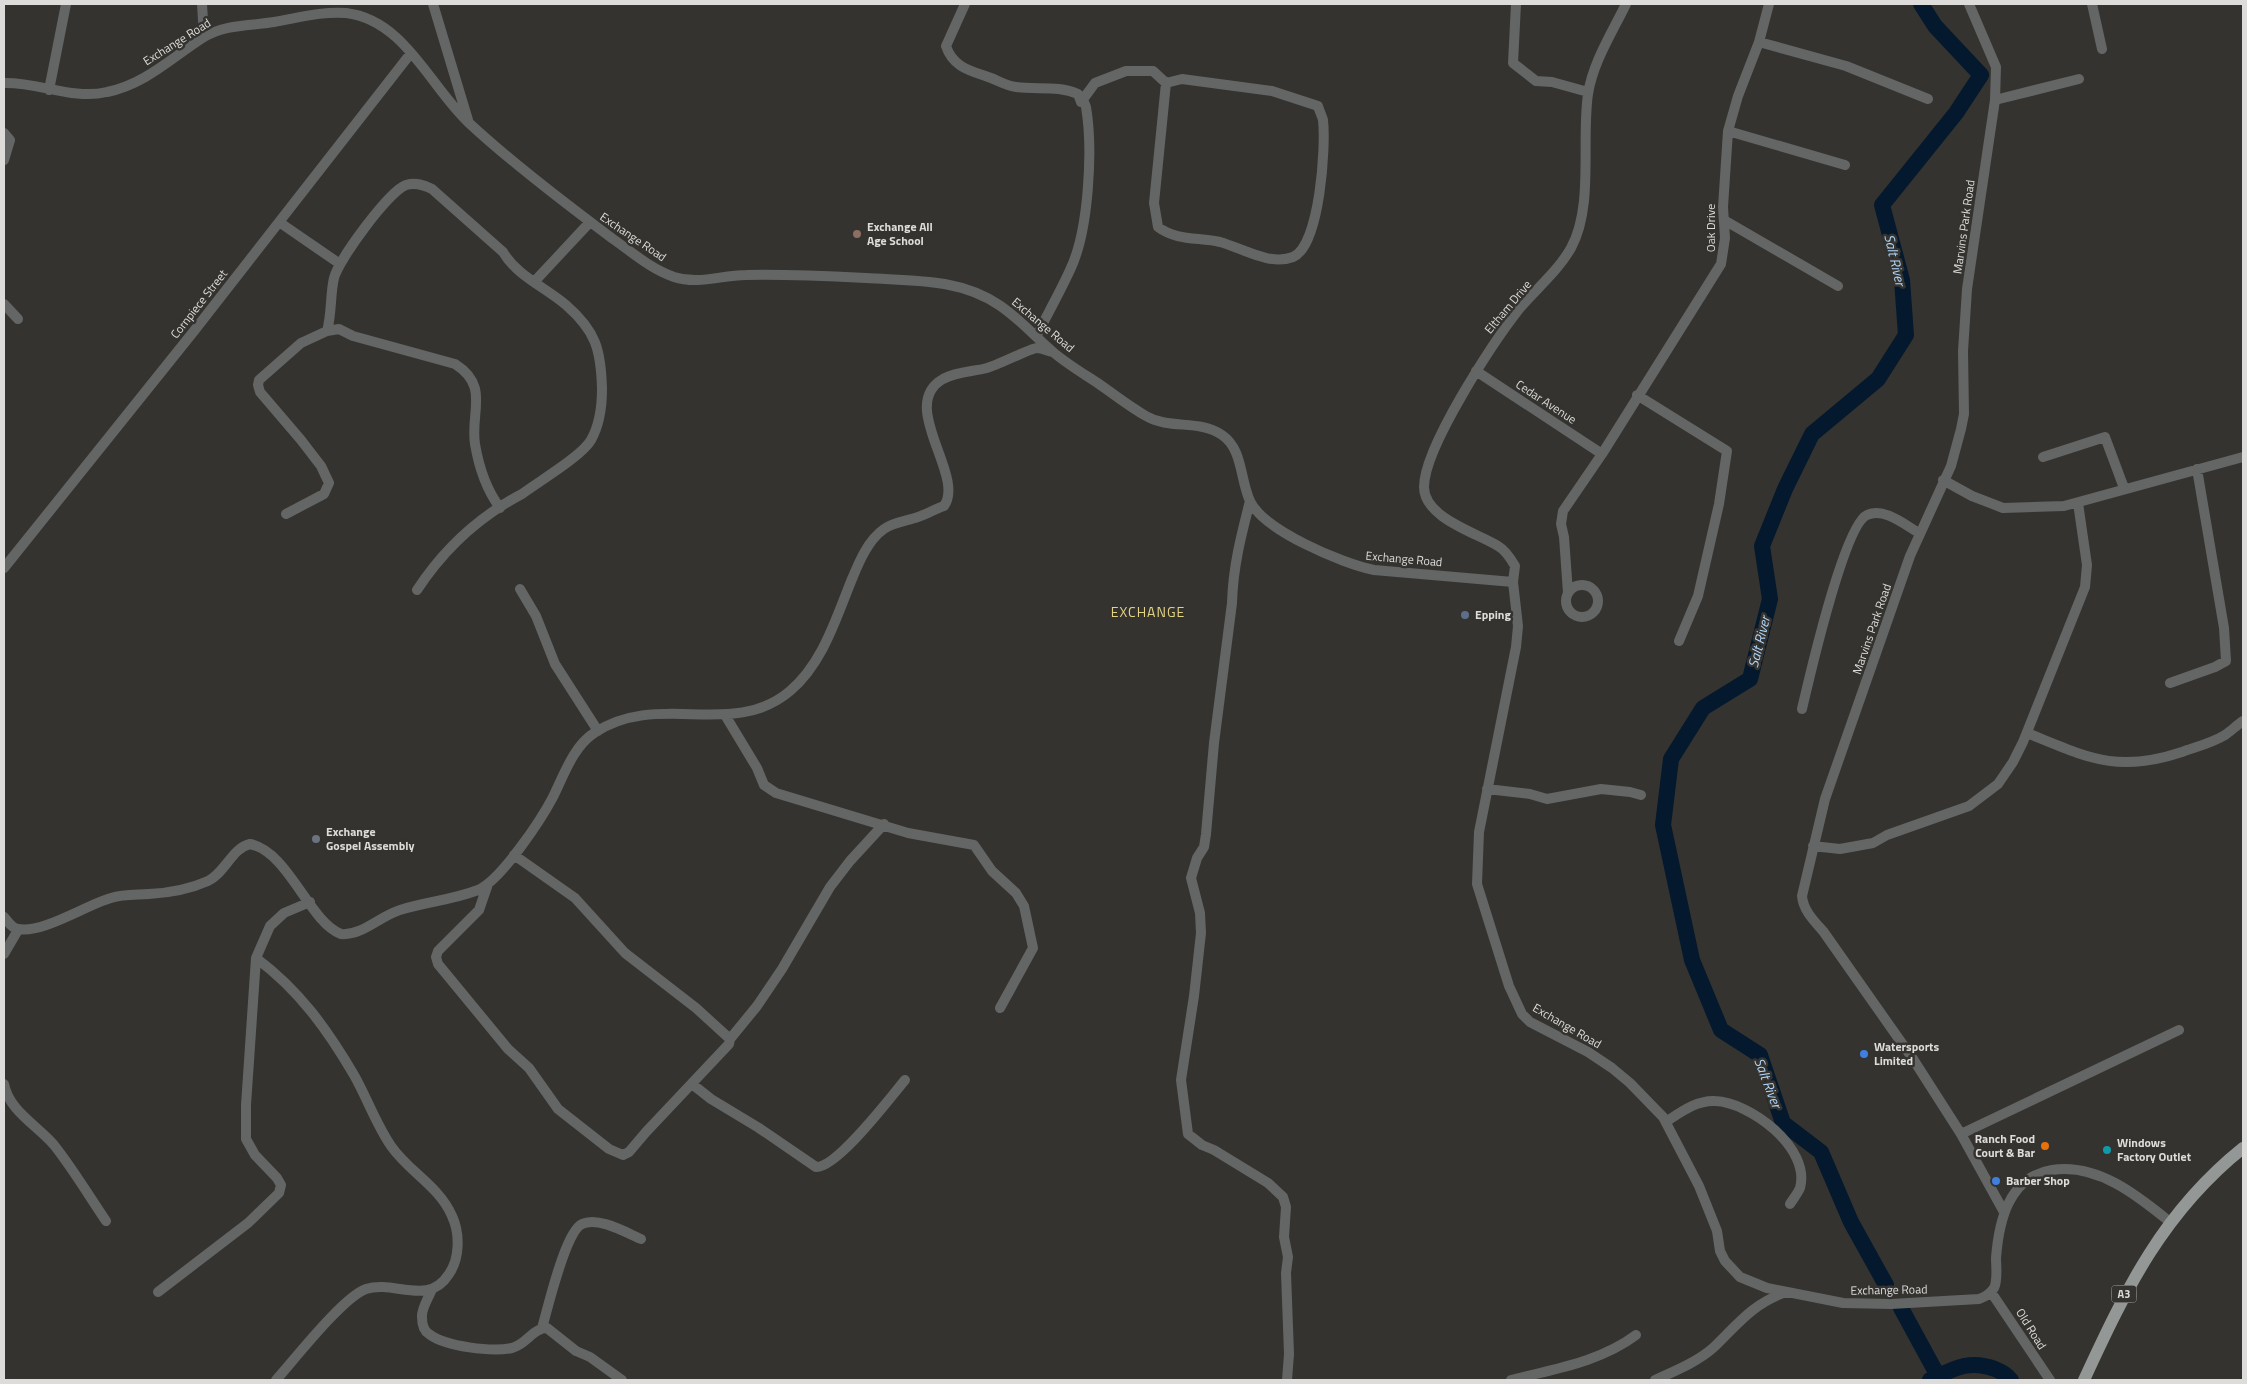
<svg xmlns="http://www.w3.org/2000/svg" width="2247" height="1384" viewBox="0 0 2247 1384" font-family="'Titillium Web',sans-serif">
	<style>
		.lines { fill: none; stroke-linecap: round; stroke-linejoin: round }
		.river { stroke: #04192d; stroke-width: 16 }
		.minor { stroke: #646665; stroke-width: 10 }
		.major { stroke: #939896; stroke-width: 12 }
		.education-dot { fill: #8d6e63; stroke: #34332f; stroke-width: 2 }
		.service-dot { fill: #5c6f8a; stroke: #34332f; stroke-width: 2 }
		.worship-dot { fill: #6b7280; stroke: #34332f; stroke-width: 2 }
		.shop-dot { fill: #3f7fe0; stroke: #34332f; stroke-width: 2 }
		.food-dot { fill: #e8710a; stroke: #34332f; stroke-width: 2 }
		.culture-dot { fill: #0f9aa8; stroke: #34332f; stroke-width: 2 }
		.labels { text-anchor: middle; stroke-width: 5; stroke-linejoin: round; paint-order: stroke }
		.shield { fill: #34332f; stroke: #aaa9a7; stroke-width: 1 }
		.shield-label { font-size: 11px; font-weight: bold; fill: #dddcda }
		.street-label { font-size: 12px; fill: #dddcda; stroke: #34332f }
		.poi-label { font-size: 12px; font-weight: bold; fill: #dddcda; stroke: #34332f; text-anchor: start }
		.water-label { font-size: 14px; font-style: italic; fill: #b2d6f9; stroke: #34332f }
		.neighbourhood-label { font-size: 14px; letter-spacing: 1px; fill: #e4d385; stroke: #34332f }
	</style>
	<rect width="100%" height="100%" fill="#34332f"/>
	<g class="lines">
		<path class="river" d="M1886,1285L1851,1222L1821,1152L1783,1123L1760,1055L1721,1030L1692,960L1663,825L1671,759L1703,708L1750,679L1770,599L1762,546L1785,489L1812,434L1878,379L1906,335L1902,280L1882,205L1956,113L1981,75L1935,26L1921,4
			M1901,1308L1938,1376
			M1930,1380C1953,1369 1969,1359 1995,1369C2002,1372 2006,1374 2011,1380"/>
		<path class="minor" d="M202,4L204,37
			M433,4L468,120
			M965,4L946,46C953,68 972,71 991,78C999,81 1007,86 1016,87C1037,90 1058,85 1078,94L1081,102H1084L1086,107C1093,149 1089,231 1070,270C1060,292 1048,313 1037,335
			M1516,4L1513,63L1536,81L1552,82L1588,92
			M1969,4L1996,67L1995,100L1967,289L1963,351L1964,414L1961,429L1951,466L1910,556L1825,799L1802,896C1803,910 1814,921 1823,931L1913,1059L1961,1134L2004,1212
			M2092,4L2102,49
			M1759,42L1846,66L1928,99
			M4,83C39,82 72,100 107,92C146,84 172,57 204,37C226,24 250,26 274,22C298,18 322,11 346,13C405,20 430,87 469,123C512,163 566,204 613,239C633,253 651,269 674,277C699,285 721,275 746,275C786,274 826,276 866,278C912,281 959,278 999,305C1019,318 1035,337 1053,352C1067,364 1084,374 1099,384C1115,395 1130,407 1146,416C1170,430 1199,419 1222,435C1243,449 1240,480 1250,501C1263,530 1343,564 1374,570L1513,582L1518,626L1516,647L1479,832L1477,884L1509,986L1522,1014L1530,1022L1588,1052L1612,1068L1630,1083L1663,1117L1699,1186L1717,1231L1720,1251L1725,1261L1740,1277L1767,1288L1843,1303L1891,1304L1979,1299C1985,1297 1990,1294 1994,1288C1998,1280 1996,1267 1996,1258C1999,1220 2009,1177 2052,1170C2097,1163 2137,1195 2170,1222
			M49,90L66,4
			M1995,100L2079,79
			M1081,102L1095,83L1126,71H1153L1166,83L1182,79L1272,91L1318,106C1319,110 1322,116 1323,120C1326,146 1320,246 1293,257C1270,266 1242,248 1220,242C1198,237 1177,241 1158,227L1154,203L1166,83
			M1728,131L1845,165
			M4,133L10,140L4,160
			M1724,220L1838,286
			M279,222L340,264
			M534,282L590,222
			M4,304L18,319
			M1476,371L1602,454
			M1637,395L1727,451L1719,504L1698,596L1679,641
			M2043,457L2105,437L2124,488
			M1943,480L1972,496L2003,508L2064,506L2243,457
			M1250,501C1241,536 1233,567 1232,603L1214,743L1206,834L1204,847L1197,858L1191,878L1200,913L1201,933L1194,996L1181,1080L1188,1134L1202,1145L1214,1150L1268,1183L1283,1197L1286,1207L1284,1237L1288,1257L1286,1273L1289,1354L1287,1380
			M286,514L324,494L329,483L321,466L301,440L260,392L258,385L259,380L301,343L327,331
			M4,568L194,331L411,53
			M1513,582L1515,566C1511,559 1505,550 1498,546C1477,533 1424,518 1424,487C1424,447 1494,341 1520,308C1537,288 1558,271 1571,248C1594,206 1581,141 1588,94C1593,62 1612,33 1626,4
			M1566 601a16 16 0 1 1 32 0a16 16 0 1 1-32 0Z
			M520,589L536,616L555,664L598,731
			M417,590C444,549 478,517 522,494C538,482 582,456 591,440C600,424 602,407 602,389C601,350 596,331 566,305C545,287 517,276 503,252L432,189C424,185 416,182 406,185C389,191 339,259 334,278C330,295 332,313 327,331L339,329L353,336L455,364C490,386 470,412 475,444C479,468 486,489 500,508
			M1568,593L1564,537L1561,524L1563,511L1602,454L1721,264L1725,238L1723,207L1728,131L1738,96L1759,42L1769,4
			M2170,683L2215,667L2226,661L2224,628L2197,469
			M1802,709C1809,679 1844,525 1867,515C1884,507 1905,525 1919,533
			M725,715L757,768L764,785L776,793L908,833L974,845L992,871L1016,893L1024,906L1033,948L1000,1008
			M2027,733C2087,757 2116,774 2182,752C2196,747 2212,743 2225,735C2231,731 2237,725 2243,721
			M1487,789L1530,794L1547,799L1601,789L1630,792L1641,795
			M1813,846L1840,849L1873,843L1887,835L1969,806L1998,784L2013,762L2023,742L2085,587L2087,565L2078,503
			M514,855L575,898L625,953L696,1008L730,1039
			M488,884L479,910L438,951L436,957L438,964L508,1049L529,1068L558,1109L609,1149L623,1155L629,1152L646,1132L729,1044L730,1039L757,1006L782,969L830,887L850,861L884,824
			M4,917C8,921 11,928 18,929C42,934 86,905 111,898C124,894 135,895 149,894C168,893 190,889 208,881C225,873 232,848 250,844C289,852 309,922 341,934C362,936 380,916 400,910C425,902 452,900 478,890C501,880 541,820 553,797C564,775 573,747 594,733C659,690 732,740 790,691C823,663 836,618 852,579C859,562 868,540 884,529C894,522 907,521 918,517C927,514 935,509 944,506C966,476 897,405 943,379C958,371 972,372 987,368C998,365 1031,348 1037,348C1041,348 1048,351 1052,352
			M4,954L18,930
			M256,958C299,990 327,1029 354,1075C367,1098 376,1124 391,1146C409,1172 439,1186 452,1216C460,1233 460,1258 449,1274C428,1307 395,1280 366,1289C343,1297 294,1360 276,1380
			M4,1084C9,1111 37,1125 54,1145C73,1169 89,1196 106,1221
			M692,1084L711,1099L759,1128L816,1167C837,1168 890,1098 905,1080
			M1667,1121C1681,1112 1697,1100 1715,1101C1750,1102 1811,1148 1800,1188C1798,1193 1793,1199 1790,1204
			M1961,1134L2179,1030
			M432,1289C429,1297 421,1309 422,1317C422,1324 424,1331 429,1334C446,1347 492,1352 512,1348C526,1345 533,1328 547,1328L576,1351L590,1357L622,1380
			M158,1292L248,1223L279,1193L281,1185L277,1178L255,1155L246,1139V1105L256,958L270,926L284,913L310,902
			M1991,1292L2050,1380
			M542,1328C548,1308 565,1232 582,1224C598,1216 627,1233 641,1239
			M1511,1380C1554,1369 1600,1362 1636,1335
			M1655,1380C1675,1371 1697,1362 1713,1348C1738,1324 1752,1304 1786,1292"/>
		<path class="major" d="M2084,1380C2126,1289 2163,1212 2243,1148"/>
	</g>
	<circle class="education-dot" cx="857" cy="234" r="5"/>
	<circle class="service-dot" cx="1465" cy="615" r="5"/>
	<circle class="worship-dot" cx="316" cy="839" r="5"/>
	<g class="shop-dot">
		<circle cx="1864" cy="1054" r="5"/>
		<circle cx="1996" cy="1181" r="5"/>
	</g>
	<circle class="food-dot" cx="2045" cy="1146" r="5"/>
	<circle class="culture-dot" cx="2107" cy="1150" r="5"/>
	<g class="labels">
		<rect class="shield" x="2111.5" y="1285.5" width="25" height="17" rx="4"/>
		<g class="shield-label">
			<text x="2124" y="1298">A3</text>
		</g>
		<g class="street-label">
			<text transform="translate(177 42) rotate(-32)" y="4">Exchange Road</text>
			<text transform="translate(1964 227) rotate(-82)" y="4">Marvins Park Road</text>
			<text transform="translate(1711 228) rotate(-90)" y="4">Oak Drive</text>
			<text transform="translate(633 237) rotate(34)" y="4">Exchange Road</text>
			<text transform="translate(199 304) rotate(-52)" y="4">Cornpiece Street</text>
			<text transform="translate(1508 307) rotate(-50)" y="4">Eltham Drive</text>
			<text transform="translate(1043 325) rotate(40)" y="4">Exchange Road</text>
			<text transform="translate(1546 402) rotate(33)" y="4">Cedar Avenue</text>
			<text transform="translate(1404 559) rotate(5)" y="4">Exchange Road</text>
			<text transform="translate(1872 629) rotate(-71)" y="4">Marvins Park Road</text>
			<text transform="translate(1567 1026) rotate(30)" y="4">Exchange Road</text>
			<text transform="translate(1889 1290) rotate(-1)" y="4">Exchange Road</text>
			<text transform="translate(2031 1329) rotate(58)" y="4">Old Road</text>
		</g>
		<g class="poi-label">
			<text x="867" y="231">Exchange All<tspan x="867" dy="14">Age School</tspan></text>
			<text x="1475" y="619">Epping</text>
			<text x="326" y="836">Exchange<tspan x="326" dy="14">Gospel Assembly</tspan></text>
			<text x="1874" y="1051">Watersports<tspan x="1874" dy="14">Limited</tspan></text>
			<text x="2035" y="1143" text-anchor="end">Ranch Food<tspan x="2035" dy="14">Court &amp; Bar</tspan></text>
			<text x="2117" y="1147">Windows<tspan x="2117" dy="14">Factory Outlet</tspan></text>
			<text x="2006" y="1185">Barber Shop</text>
		</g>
		<g class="water-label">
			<text transform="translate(1895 260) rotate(77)" y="5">Salt River</text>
			<text transform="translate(1759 642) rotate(-76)" y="5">Salt River</text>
			<text transform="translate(1768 1083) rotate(69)" y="5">Salt River</text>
		</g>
		<g class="neighbourhood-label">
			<text x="1148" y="617">EXCHANGE</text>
		</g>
	</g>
	<rect width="2247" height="1384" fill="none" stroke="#dddcda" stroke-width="10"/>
</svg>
